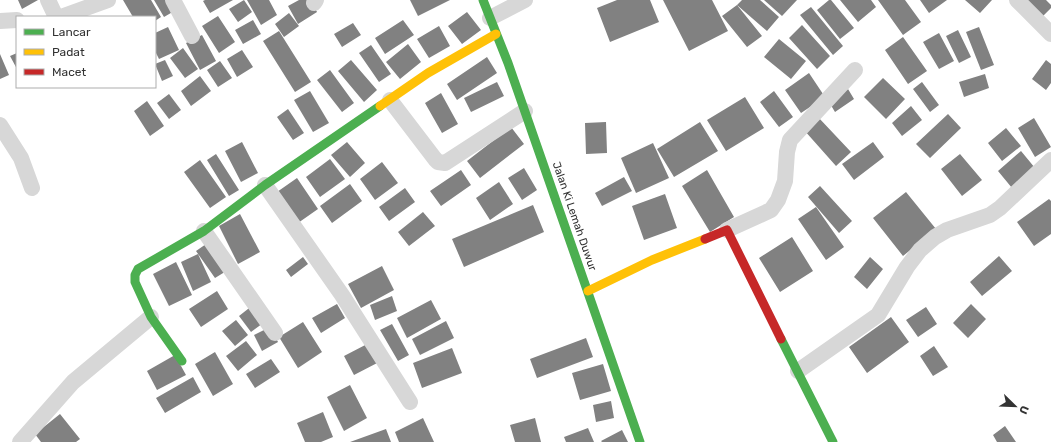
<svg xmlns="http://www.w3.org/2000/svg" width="1051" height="442" viewBox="0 0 1051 442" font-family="Rubik,sans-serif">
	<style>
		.building { fill: #818181 }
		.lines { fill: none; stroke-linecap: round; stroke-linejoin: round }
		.street { stroke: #d7d7d7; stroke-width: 16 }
		.fast { stroke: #4caf50; stroke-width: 9 }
		.slow { stroke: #ffc107; stroke-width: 9 }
		.jam { stroke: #c62828; stroke-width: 9 }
		.labels { text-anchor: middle; stroke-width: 4; stroke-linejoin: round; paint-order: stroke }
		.street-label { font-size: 11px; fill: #333; stroke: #fff }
	</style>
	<rect width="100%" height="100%" fill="#fff"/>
	<path class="building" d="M18,0H38L22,9Z
		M123,0H151L161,17L155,21V17H133Z
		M154,0H170L176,10L164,17Z
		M205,0H233L210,13L203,1Z
		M244,0L252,12L238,22L229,9Z
		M247,0H269L277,15L261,25Z
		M299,0H311L317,12L298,24L288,6Z
		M410,0H450L418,16Z
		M617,0H650L659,22L610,42L597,8Z
		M663,0H712L728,31L689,51Z
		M742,0H760L779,17L767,31L737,5Z
		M764,0H797L782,16Z
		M829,0H831L854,28L840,39L817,10Z
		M840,0H871L876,7L858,22Z
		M878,0H905L921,22L903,35Z
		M920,0H947L929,13Z
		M965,0H992L980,13Z
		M1022,0H1046L1051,5V8L1039,20Z
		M737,5L762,36L747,47L722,16Z
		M811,7L843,46L833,55L800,15Z
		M467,12L481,30L462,44L448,26Z
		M289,13L299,26L284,37L275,24Z
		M218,16L235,42L219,53L202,26Z
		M253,20L261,34L243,44L235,30Z
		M403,20L414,35L385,54L375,38Z
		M353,23L361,35L342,47L334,34Z
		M802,25L830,56L817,69L789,38Z
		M439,26L450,46L429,58L417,39Z
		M168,27L179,50L159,59L155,51V33Z
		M979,27L994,65L981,70L966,32Z
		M958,30L971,57L959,63L946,36Z
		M279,31L311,82L295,92L263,41Z
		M939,33L954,61L939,69L923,42Z
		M202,35L216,61L200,70L186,43Z
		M903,37L927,71L908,84L885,50Z
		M779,39L806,61L791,79L764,57Z
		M408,44L421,62L400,79L386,62Z
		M371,45L391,74L379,82L359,53Z
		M183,48L198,69L185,78L170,58Z
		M242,50L253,67L237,77L227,59Z
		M17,53V69L10,56Z
		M0,54L9,75L0,79Z
		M487,57L497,73L457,100L447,84Z
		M165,60L173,76L162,81L155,64Z
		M351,60L377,90L364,102L338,71Z
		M1046,60L1051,64V83L1046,90L1032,79Z
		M220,61L232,78L218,87L207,70Z
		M330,70L354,103L342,112L317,80Z
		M809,73L825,97L801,113L785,90Z
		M985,74L989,88L964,97L959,82Z
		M200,76L211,91L191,106L181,91Z
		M883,78L905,99L886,119L864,97Z
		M497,82L504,96L471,112L464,98Z
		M922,82L939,105L930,112L913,89Z
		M848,89L854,99L835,112L829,102Z
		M310,91L329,123L313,132L294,100Z
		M774,91L793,117L779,127L760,102Z
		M441,93L458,124L442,133L425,103Z
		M169,94L181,110L169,119L157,103Z
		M745,97L764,128L726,151L707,120Z
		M147,101L164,126L150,136L134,111Z
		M911,106L922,120L902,136L892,123Z
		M288,109L304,133L293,140L277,117Z
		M948,114L961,128L930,158L916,144Z
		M818,117L851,152L836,166L804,130Z
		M1034,118L1051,147L1035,157L1018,128Z
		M606,122L607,153L586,154L585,123Z
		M700,122L718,151L674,177L657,149Z
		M511,127L524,144L480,178L467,161Z
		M1006,128L1021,146L1002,161L988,143Z
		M242,142L258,173L241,182L225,151Z
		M347,142L365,163L350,177L331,155Z
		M873,142L884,157L854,180L842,164Z
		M653,143L669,178L636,193L621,158Z
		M1021,151L1035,168L1012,188L998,171Z
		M216,154L239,190L229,196L207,160Z
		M960,154L982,180L962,196L941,169Z
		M330,159L345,179L320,197L306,177Z
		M200,160L226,197L210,208L184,172Z
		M382,162L398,183L375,200L360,179Z
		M524,168L537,190L522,200L508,178Z
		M461,170L471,185L441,206L430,191Z
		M707,170L734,217L710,232L682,186Z
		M624,177L632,191L602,206L595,193Z
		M297,178L318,209L298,223L277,192Z
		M499,182L513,204L490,220L476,198Z
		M350,184L362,201L332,223L320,206Z
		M820,186L852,221L839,233L808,197Z
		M405,188L415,202L389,221L379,207Z
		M906,192L936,229L903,256L873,218Z
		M665,194L677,228L644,240L632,206Z
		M1049,199L1051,201V234L1034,246L1017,222Z
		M533,205L544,232L464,267L452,239Z
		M816,207L844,247L826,260L798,219Z
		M423,212L435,226L409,246L398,232Z
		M240,214L260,252L238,264L219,226Z
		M792,237L813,271L780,292L759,258Z
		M209,242L228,270L215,278L196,251Z
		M198,254L211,282L193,291L181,262Z
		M999,256L1012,271L982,296L970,282Z
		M303,257L308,264L291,277L286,270Z
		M870,257L883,269L867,289L854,277Z
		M176,262L192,295L169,306L153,274Z
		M382,266L394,290L361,308L348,284Z
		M217,291L228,309L201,327L189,309Z
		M392,296L397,311L375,320L370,305Z
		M431,300L441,319L407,338L397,318Z
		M337,304L345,318L321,333L312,318Z
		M971,304L986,319L968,338L953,323Z
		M253,305L266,321L251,332L239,316Z
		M926,307L937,324L918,337L906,320Z
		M891,317L909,342L867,373L849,347Z
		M236,320L248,335L235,346L222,331Z
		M446,321L454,338L420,355L412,339Z
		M303,322L322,352L298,368L279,337Z
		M392,324L409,355L398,361L380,330Z
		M270,327L278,342L262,351L254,335Z
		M586,338L593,357L537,378L530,359Z
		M246,341L257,355L238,371L226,356Z
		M371,342L381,361L354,375L344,356Z
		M934,346L948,367L933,376L920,356Z
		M452,348L462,373L422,388L413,363Z
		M215,352L233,384L213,396L195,364Z
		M175,355L186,375L157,390L147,371Z
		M271,359L280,372L255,388L246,374Z
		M603,364L611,391L580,400L572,373Z
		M193,377L201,392L165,413L156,398Z
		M350,385L367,418L344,431L327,397Z
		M611,401L614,418L596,422L593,405Z
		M323,412L333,437L321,442H305L297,423Z
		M60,414L80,439L76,442H41L35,434Z
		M423,418L434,442H399L395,432Z
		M535,418L541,442H515L510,425Z
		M1005,426L1016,442H997L993,435Z
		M588,428L594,442H566L564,437Z
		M386,429L391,442H350Z
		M622,430L628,442H602L601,441Z"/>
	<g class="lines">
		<path class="street" d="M48,0L56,17
			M173,0L192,36
			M1017,0L1051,34
			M314,3L316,0
			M61,17L108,0
			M490,18L525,0
			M0,21L17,20
			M390,100L435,159L438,162L445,163L525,111
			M0,125L21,158L32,188
			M265,185L342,295L410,402
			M727,230L771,210L778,200L785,181L787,152L790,140L855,70
			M204,231L275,333
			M798,371L878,315L907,267L920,250L935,237L947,230L990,215L1000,208L1051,160
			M20,442L73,382L151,317"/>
		<path class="fast" d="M483,0L508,63L640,442
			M781,339L833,442
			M182,361L151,317L135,282V275L138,269L204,231L265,185L380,106"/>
		<path class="slow" d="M380,106L428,73L496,34
			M588,291L652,260L705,239"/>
		<path class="jam" d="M705,239L727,230L781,339"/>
	</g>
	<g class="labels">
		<g class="street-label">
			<text transform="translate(575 216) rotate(71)" y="4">Jalan Ki Lemah Duwur</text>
		</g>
	</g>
	<rect x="16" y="16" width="140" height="72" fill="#ffffff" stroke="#adadad"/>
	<rect x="24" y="29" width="20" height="6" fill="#4caf50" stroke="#adadad"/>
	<text x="52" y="36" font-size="12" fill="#333333">Lancar</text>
	<rect x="24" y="49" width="20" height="6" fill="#ffc107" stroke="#adadad"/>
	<text x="52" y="56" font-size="12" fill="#333333">Padat</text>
	<rect x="24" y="69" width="20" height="6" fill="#c62828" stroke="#adadad"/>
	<text x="52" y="76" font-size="12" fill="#333333">Macet</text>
	<g transform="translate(1015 406) rotate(113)" stroke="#ffffff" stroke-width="3" paint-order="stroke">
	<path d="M0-3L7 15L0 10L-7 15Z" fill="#333333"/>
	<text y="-6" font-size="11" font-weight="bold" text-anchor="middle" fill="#333333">U</text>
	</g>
</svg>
